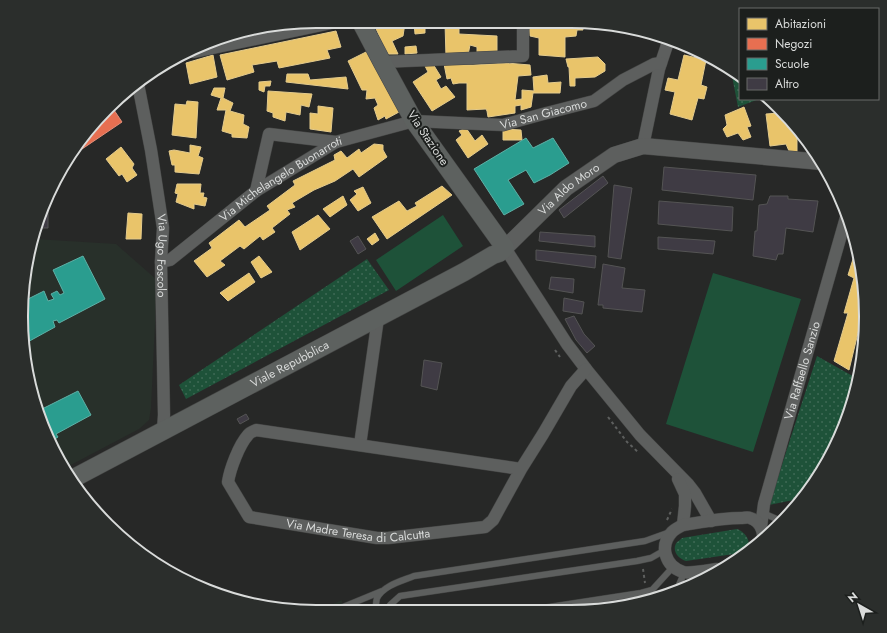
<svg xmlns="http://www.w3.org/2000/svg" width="887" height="633" viewBox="0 0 887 633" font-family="Jost,sans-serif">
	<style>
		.built { fill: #28302a }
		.grass { fill: url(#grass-dots) }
		.park { fill: #1e5239 }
		.homes { fill: #e9c46a; stroke: #e4cb8c }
		.shops { fill: #e76f51; stroke: #e38f7a }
		.schools { fill: #2a9d8f; stroke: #5eb0a6 }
		.building { fill: #3f3b44; stroke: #545454 }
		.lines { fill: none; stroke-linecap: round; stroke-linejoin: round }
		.service-casing { stroke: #444544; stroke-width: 7 }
		.minor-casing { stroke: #444544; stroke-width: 13 }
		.tertiary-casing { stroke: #444544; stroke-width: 17 }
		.secondary-casing { stroke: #444544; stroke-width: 19 }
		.path { stroke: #5d5f5e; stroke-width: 2; stroke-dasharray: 3 3; stroke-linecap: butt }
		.service { stroke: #5d5f5e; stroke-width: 6 }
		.minor { stroke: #5d5f5e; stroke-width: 12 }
		.tertiary { stroke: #5d5f5e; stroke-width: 16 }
		.secondary { stroke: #5d615f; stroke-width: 18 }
		.labels { text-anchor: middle; stroke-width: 4; stroke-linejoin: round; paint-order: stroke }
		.street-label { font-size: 12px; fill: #d9dbda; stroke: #1c1f1d }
		.rim { fill: none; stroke: #d9dbda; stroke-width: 2 }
	</style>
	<defs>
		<pattern id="grass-dots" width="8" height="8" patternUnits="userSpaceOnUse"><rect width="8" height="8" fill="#1e5239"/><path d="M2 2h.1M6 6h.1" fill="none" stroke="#3e6a55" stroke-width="1.8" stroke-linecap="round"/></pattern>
	</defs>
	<rect width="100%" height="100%" fill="#272827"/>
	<path class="built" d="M35,239L116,244L157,280L151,408L149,420L139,429L67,467L44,430L24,355V278Z
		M342,600L343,611H317Z"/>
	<path class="grass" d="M731,71L740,78V99H759L738,107Z
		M367,259L389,290L186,399L179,385Z
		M817,356L858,379L856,393L835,447L805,497L803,498L769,505Z
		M737,529C743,531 751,539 748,546C746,549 744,551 741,553L686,561C678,559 671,550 677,542C678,542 682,538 682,538Z"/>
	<path class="park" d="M443,215L463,246L396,291L376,260Z
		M713,273L801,299L753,452L666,424Z"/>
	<path class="homes" d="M373,22L405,23L403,36L392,41L398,54H387Z
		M414,23H425V33L415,34Z
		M445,23L459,24V34L497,36V55H477V47L470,45L468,55L446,57Z
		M529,25L582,26L583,30H577L576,36L565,37V57L539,55V38L530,36Z
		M247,30V31L237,34V32L240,31Z
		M336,31L341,47L327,50L330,58L279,68L277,61L252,65L254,72L227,80L220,55Z
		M416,46L417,53L405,54V47Z
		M368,51L399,112L386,119L385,116L378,120L374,108L378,105L375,98L366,99L367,90H362L348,61Z
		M213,55L217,77L190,84L186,63Z
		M684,55L706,60L701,85L707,87L704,99L698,98L692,120L670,114L675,92L665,90L668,78L678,80Z
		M598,57L605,64V71L595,77L575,78V86H570L569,67H568L566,59Z
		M506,63L530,65L531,75L518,76L515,100L522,99V90L534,91L533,77L547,75L548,83L561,82L560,93H533L531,107L521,110V105L515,106V113L488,117L487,111L486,109L467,110V83H459L453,84L451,78L447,79L444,64L473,65Z
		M424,64H433L441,77L436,80L441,89L446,86L455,97L432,111L413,82L428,72Z
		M287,74H308L310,80L346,77L348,89L286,82Z
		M271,81L270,86H265L264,92L259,90V82Z
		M214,88H225L223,98L233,103L230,111L244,115L243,124L249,127L247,138L232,137V134L222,131L226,110H217L221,98L211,95Z
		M268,91L312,94L309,107L301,105L300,115L286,112L285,121L273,117V113L267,111Z
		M187,101L198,102L196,138L172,135L175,104L186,105Z
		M318,106L333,108L331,132L310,129V113L318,114Z
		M744,107L751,126L747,127L751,137L743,140L738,133L727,137L723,129L727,125L725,115Z
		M779,113L780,119H786L787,127H794V124L801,134L797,136V152L789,151L786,144L770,146L766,114Z
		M466,128L475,141L482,135L488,144L468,158L456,140L462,135L459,131Z
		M503,129L521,130L522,140H503Z
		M374,144L383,145V150L387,157L359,177L353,169L335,181L314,190L292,203L295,207L287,210L290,214L272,228L275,232L263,240L260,236L244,249L240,246L220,261L225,265L207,277L194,261L212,248L209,243L239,220L245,227L270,210L267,206L295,185L293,181L335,160L334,155L341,151L347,158L359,149L361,153Z
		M190,145L201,147L198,156L203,158L199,174L175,172V165H172L169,151L174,150L190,153Z
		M121,147L134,164L132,168L137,175L127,182L122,174L119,176L106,159Z
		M177,184H201L200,193H204L203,197L207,198L205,206L194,204V209L176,202L178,194L175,193Z
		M442,186L452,195L387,239L372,217L399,201L407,211L417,206L415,203Z
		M363,187L371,203L358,211L350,200L357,194L354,191Z
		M343,196L347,205L330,217L323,209Z
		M128,213L142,214L141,239H126Z
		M318,215L330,229L300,250L292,232Z
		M375,233L379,240L372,245L367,239Z
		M852,235L854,236L855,243L850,242Z
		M259,256L272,272L261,278L251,262Z
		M854,256L859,257L863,278L864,308L849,370L834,361L848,313H844L854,278L848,275Z
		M249,273L255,282L228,301L220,293Z"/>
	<path class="shops" d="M112,107L122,122L82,149L79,145L94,122Z"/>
	<path class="schools" d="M526,138L533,148L553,138L569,163L550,175L534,183L526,170L508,180L524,204L504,215L474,169Z
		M83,256L105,299L59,323L57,320L53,321L55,327L24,344V301L44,291L48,301L54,299L51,294L57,291L60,295L64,293L53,270Z
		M78,391L91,415L56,434L58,437L52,441L44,430L38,411Z"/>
	<path class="building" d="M664,167L756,175L753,200L662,190Z
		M603,176L608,183L564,218L559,210Z
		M614,185L632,188L621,259L608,257Z
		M770,196H788V199L818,201L813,232L786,228L783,254H778L776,260L753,256L755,231H757L759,205L767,204Z
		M659,201L733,207L732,231L658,224Z
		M46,205H48V228H39Z
		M540,232L595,236V247L539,241Z
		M358,236L366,249L358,254L350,241Z
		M658,237L715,241L713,254L658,249Z
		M536,250L596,256L595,268L536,260Z
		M603,264L625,268L622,288L645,290L642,312L603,308V305H598Z
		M551,277L574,279L573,293L549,289Z
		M564,298L584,302L582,314L563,311Z
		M574,316L584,334L595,346L587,353L576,340L565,319Z
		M424,360L442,363L437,390L421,386Z
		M246,414L249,419L240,424L237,419Z"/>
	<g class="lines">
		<defs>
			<path id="service" d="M763,513L781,521
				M690,585L696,572
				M676,592L684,573
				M530,610L641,593L652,590L673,567
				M333,611L348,605
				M350,611L348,605L382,591
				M375,611C376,607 376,601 377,598C384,585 402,581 414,576L645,541L670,532
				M390,611V605L400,596L637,561L651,558L665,550"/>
			<g id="minor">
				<path d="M194,52L341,21"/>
				<path d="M382,62L523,56V25"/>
				<path id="s1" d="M138,84L151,150L163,228L161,262L164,415L163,431"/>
				<path d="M643,146L659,69L668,42"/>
				<path d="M256,191L269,134L336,142"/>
				<path d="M505,248L567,344L586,369L640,435L688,484L695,493L711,521"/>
				<path id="s2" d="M161,262L170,260L256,191L336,142L414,121L503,125L543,114L594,101L623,80L654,64L661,63"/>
				<path d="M360,445L378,318"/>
				<path id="s3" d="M521,469L256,430C254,431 250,432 248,435C239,445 230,469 228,482L249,517L377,538H388L485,527L493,520L521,469L543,434L571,386L586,369"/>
				<path d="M678,479L685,494V506L683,525"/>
				<path id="s4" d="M761,527L764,504L847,214"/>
				<path d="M717,569C710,570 689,574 683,572C665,566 659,546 672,532C675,529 679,527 683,525C702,522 722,518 741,518C744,518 748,517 750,518C760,521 764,531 763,540"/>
			</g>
			<g id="tertiary">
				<path id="s5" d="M505,248L566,188L614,155L643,146L822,162"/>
			</g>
			<g id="secondary">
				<path id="s6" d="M74,478L464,272L493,255L499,253L505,248L414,121L382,62L361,22"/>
			</g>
		</defs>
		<use href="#service" class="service-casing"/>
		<use href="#minor" class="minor-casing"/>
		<use href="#tertiary" class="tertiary-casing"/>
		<use href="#secondary" class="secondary-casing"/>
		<path class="path" d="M555,350L560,357
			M608,417L627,442L638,452
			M667,520L672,509
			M643,569L645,583"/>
		<use href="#service" class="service"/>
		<use href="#minor" class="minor"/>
		<use href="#tertiary" class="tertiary"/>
		<use href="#secondary" class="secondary"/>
	</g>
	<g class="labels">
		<g class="street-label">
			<text dy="4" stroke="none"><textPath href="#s2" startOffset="425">Via San Giacomo</textPath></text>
			<text transform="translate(428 138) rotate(56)" y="4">Via Stazione</text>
			<text dy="4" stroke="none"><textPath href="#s2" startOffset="147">Via Michelangelo Buonarroti</textPath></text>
			<text dy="4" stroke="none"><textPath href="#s5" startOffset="87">Via Aldo Moro</textPath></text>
			<text dy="4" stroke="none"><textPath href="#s1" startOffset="174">Via Ugo Foscolo</textPath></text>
			<text dy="4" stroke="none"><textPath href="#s6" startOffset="244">Viale Repubblica</textPath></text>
			<text dy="4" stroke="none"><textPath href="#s4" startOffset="162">Via Raffaello Sanzio</textPath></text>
			<text dy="4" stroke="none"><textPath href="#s3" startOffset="480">Via Madre Teresa di Calcutta</textPath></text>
		</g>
	</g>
	<path d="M0 0H887V633H0ZM316 28H571A288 288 0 0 1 859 316V317A288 288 0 0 1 571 605H316A288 288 0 0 1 28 317V316A288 288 0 0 1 316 28Z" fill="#2b2e2c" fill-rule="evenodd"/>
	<path class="rim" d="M316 28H571A288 288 0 0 1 859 316V317A288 288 0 0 1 571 605H316A288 288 0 0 1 28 317V316A288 288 0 0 1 316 28Z"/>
	<rect x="739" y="8" width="140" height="92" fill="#1c1f1d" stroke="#686a69"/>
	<rect x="747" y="18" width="20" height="12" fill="#e9c46a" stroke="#686a69"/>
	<text x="775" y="28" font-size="12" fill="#d9dbda">Abitazioni</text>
	<rect x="747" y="38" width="20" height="12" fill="#e76f51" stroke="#686a69"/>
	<text x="775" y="48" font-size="12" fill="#d9dbda">Negozi</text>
	<rect x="747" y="58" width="20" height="12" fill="#2a9d8f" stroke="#686a69"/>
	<text x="775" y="68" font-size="12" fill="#d9dbda">Scuole</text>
	<rect x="747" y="78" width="20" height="12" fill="#3f3b44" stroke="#686a69"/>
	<text x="775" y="88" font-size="12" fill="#d9dbda">Altro</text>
	<g transform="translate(859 605) rotate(321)" stroke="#1c1f1d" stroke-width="3" paint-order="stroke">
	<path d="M0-3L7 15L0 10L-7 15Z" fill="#d9dbda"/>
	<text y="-6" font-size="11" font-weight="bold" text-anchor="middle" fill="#d9dbda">N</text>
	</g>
</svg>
